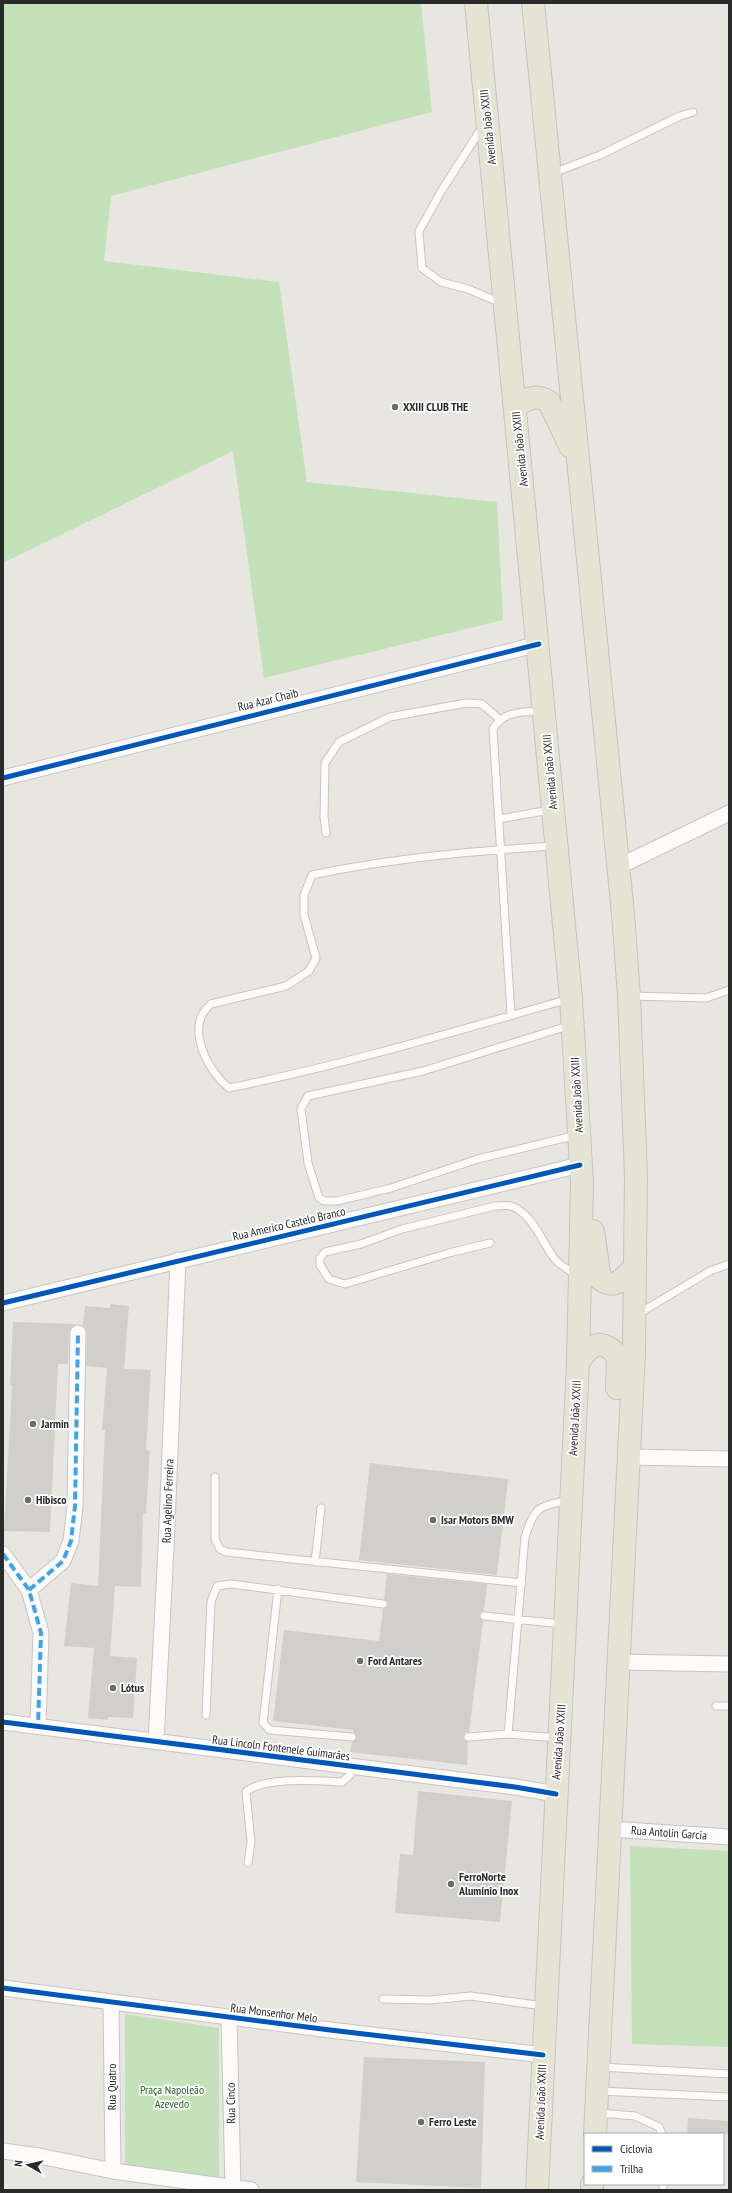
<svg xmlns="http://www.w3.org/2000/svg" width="732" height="2193" viewBox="0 0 732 2193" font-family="'PT Sans Narrow',sans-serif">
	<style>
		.green { fill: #c4e2ba }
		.building { fill: #d1cfcb }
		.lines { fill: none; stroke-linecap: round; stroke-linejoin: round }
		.service-casing { stroke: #c6c5c5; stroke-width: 9 }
		.minor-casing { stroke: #c6c5c5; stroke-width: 17 }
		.primary-casing { stroke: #c4c4c1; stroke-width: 24 }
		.service { stroke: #fcfbfa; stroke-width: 7 }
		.minor { stroke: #fcfbfa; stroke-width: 15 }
		.primary { stroke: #e5e4d4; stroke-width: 22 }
		.quiet { stroke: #3ea3eb; stroke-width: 4; stroke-dasharray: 8 4; stroke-linecap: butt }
		.cycleway-casing { stroke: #fff; stroke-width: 8 }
		.cycleway { stroke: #0057b8; stroke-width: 5 }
		.poi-dot { fill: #6c6c6a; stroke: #fff; stroke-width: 1.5 }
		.labels { text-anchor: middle; stroke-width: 3.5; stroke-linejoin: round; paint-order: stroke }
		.street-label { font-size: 12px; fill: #2a2a2a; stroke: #fff }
		.poi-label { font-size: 12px; font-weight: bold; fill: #2a2a2a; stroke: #fff; text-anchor: start }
		.park-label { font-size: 12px; fill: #1f631d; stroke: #fff }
	</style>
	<rect width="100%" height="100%" fill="#e8e6e0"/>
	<path class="green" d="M3,3H421L432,112L111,196L104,261L279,282L307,482L497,502L503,620L264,678L233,451L3,563Z
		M630,1846L729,1851V2047L632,2044Z
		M125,2014L219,2028V2178L125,2166Z"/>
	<path class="building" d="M110,1304L129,1306L124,1369L151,1370L146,1450L150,1451L146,1513H143L141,1587L115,1586L110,1656L137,1658L133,1718L108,1717V1720L88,1718L94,1648L64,1646L71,1583L98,1586L105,1430H102L107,1368L86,1366L87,1333L86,1328L80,1325H83L85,1306L110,1308Z
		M13,1322L76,1324L71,1328L69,1332L68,1364H58L50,1532L4,1531L12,1385H10Z
		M370,1463L508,1479L497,1575L359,1560Z
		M387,1574L487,1584L484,1611L479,1615L483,1621L469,1732L465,1733L463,1737L468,1742L467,1765L350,1752L352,1742L357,1738L353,1730L273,1721L284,1630L379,1641L383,1609L388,1604L384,1599Z
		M418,1791L512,1801L500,1922L395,1913L400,1854L413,1855Z
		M364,2057L485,2062L481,2188L356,2182Z
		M688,2118L729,2121V2134H687Z"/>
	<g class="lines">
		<defs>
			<path id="service" d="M483,126L442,190L419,231L422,268L441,282L468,289L501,303
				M553,173L600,155L680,116L693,112
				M499,819L550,810
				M326,833L324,817L325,763L339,742L390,717L466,703L482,704L499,719
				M555,846C474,851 392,858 312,875L304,895V915L316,958L309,971L286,986L211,1004C184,1026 207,1070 229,1088C344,1065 456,1031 569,999
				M631,996L706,998L729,990
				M511,1015L493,729C504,711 521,712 541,711
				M571,1025L423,1071L308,1096L301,1109L308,1163L319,1198L324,1201H337L391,1188L478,1159L577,1135
				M490,1243L449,1253L345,1284L329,1279L320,1265V1258L325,1252L361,1244L402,1229L495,1206C500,1206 506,1205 511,1206C532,1213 542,1242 554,1258C560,1266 569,1270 577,1275
				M638,1314L710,1271L729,1264
				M215,1477V1539L220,1549L226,1552L522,1583
				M315,1562L321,1508
				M278,1589L263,1723L270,1730L352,1737
				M484,1616L563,1624
				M716,1706H729
				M206,1715L211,1602L217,1586L231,1584L383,1604
				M508,1734L525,1537C535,1505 539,1507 569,1500
				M468,1737L508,1734L558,1738
				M248,1863L251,1842L246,1792C264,1776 318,1781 342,1782L350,1775L351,1767
				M383,1999L430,2000L471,1996L543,2006
				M600,2067L729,2074
				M599,2091L729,2097
				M599,2113L635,2116L659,2127L662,2134
				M663,2190V2184"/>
			<path id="minor" d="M3,778L539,644
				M618,867L729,813
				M3,1303L580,1165
				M629,1457L729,1459
				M3,1554L29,1590L41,1633L38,1726
				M29,1590L63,1561L71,1541L75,1506L78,1333
				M619,1662L729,1664
				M3,1722L515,1787L556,1794
				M156,1742L166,1548L178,1260
				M610,1829L729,1837
				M3,1988L330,2030L543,2055
				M111,2003L113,2171
				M229,2017L233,2188
				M3,2151L39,2156L113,2171L251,2190"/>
			<path id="primary" d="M476,3L571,998L582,1183L578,1363L537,2190
				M533,3L623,914L629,996L636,1176L634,1353L595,2134
				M516,405C528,399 537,393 549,402L570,446
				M593,1231L600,1279C615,1291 624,1278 635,1267
				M578,1363C590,1344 601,1337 618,1356L617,1388
				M592,2190V2184"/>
		</defs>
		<use href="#service" class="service-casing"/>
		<use href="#minor" class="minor-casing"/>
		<use href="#primary" class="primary-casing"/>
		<use href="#service" class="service"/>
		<use href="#minor" class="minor"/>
		<use href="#primary" class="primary"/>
		<path class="quiet" d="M3,1554L29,1590L41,1633L38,1726
			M29,1590L63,1561L71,1541L75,1506L78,1333"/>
		<defs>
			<path id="cycleway" d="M3,778L539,644
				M3,1303L580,1165
				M3,1722L515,1787L556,1794
				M3,1988L330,2030L543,2055"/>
		</defs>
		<use href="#cycleway" class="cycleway-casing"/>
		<use href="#cycleway" class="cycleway"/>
	</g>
	<g class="poi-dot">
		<circle cx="395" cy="407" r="4"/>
		<circle cx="33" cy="1424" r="4"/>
		<circle cx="28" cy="1500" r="4"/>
		<circle cx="433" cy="1520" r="4"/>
		<circle cx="360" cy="1661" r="4"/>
		<circle cx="113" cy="1688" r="4"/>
		<circle cx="451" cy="1884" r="4"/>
		<circle cx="421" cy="2122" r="4"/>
	</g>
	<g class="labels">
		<g class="street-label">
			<text transform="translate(488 127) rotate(-96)" y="4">Avenida João XXIII</text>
			<text transform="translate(520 449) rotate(-96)" y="4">Avenida João XXIII</text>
			<text transform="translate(268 700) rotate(-14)" y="4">Rua Azar Chaib</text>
			<text transform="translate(550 772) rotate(-95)" y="4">Avenida João XXIII</text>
			<text transform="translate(577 1095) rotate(-93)" y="4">Avenida João XXIII</text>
			<text transform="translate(289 1224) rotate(-13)" y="4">Rua Americo Castelo Branco</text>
			<text transform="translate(575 1418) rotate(-87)" y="4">Avenida João XXIII</text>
			<text transform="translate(168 1501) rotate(-88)" y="4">Rua Agelino Ferreira</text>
			<text transform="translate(559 1742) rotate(-86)" y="4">Avenida João XXIII</text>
			<text transform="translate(281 1748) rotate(7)" y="4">Rua Lincoln Fontenele Guimarães</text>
			<text transform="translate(669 1833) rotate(4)" y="4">Rua Antolin Garcia</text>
			<text transform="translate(274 2013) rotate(7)" y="4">Rua Monsenhor Melo</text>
			<text transform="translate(112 2087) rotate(-90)" y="4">Rua Quatro</text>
			<text transform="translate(541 2102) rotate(-88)" y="4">Avenida João XXIII</text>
			<text transform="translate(231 2103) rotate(-91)" y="4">Rua Cinco</text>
		</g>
		<g class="poi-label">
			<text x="403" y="411">XXIII CLUB THE</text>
			<text x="41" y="1428">Jarmin</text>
			<text x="36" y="1504">Hibisco</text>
			<text x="441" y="1524">Isar Motors BMW</text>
			<text x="368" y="1665">Ford Antares</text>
			<text x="121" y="1692">Lótus</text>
			<text x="459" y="1881">FerroNorte<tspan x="459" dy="14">Alumínio Inox</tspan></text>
			<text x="429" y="2126">Ferro Leste</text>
		</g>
		<g class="park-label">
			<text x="172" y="2094">Praça Napoleão<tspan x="172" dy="14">Azevedo</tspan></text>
		</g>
	</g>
	<rect width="732" height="2193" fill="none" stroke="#2a2a2a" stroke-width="8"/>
	<rect x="584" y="2133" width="140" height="52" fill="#ffffff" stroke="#aaaaaa"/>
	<rect x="592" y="2146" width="20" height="6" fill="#0057b8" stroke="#aaaaaa"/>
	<text x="620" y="2153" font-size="12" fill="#2a2a2a">Ciclovia</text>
	<rect x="592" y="2166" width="20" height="6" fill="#3ea3eb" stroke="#aaaaaa"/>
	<text x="620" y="2173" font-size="12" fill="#2a2a2a">Trilha</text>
	<g transform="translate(28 2165) rotate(278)" stroke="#ffffff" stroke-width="3" paint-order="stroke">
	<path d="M0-3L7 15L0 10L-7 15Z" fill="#2a2a2a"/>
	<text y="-6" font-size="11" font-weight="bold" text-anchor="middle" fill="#2a2a2a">N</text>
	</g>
</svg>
